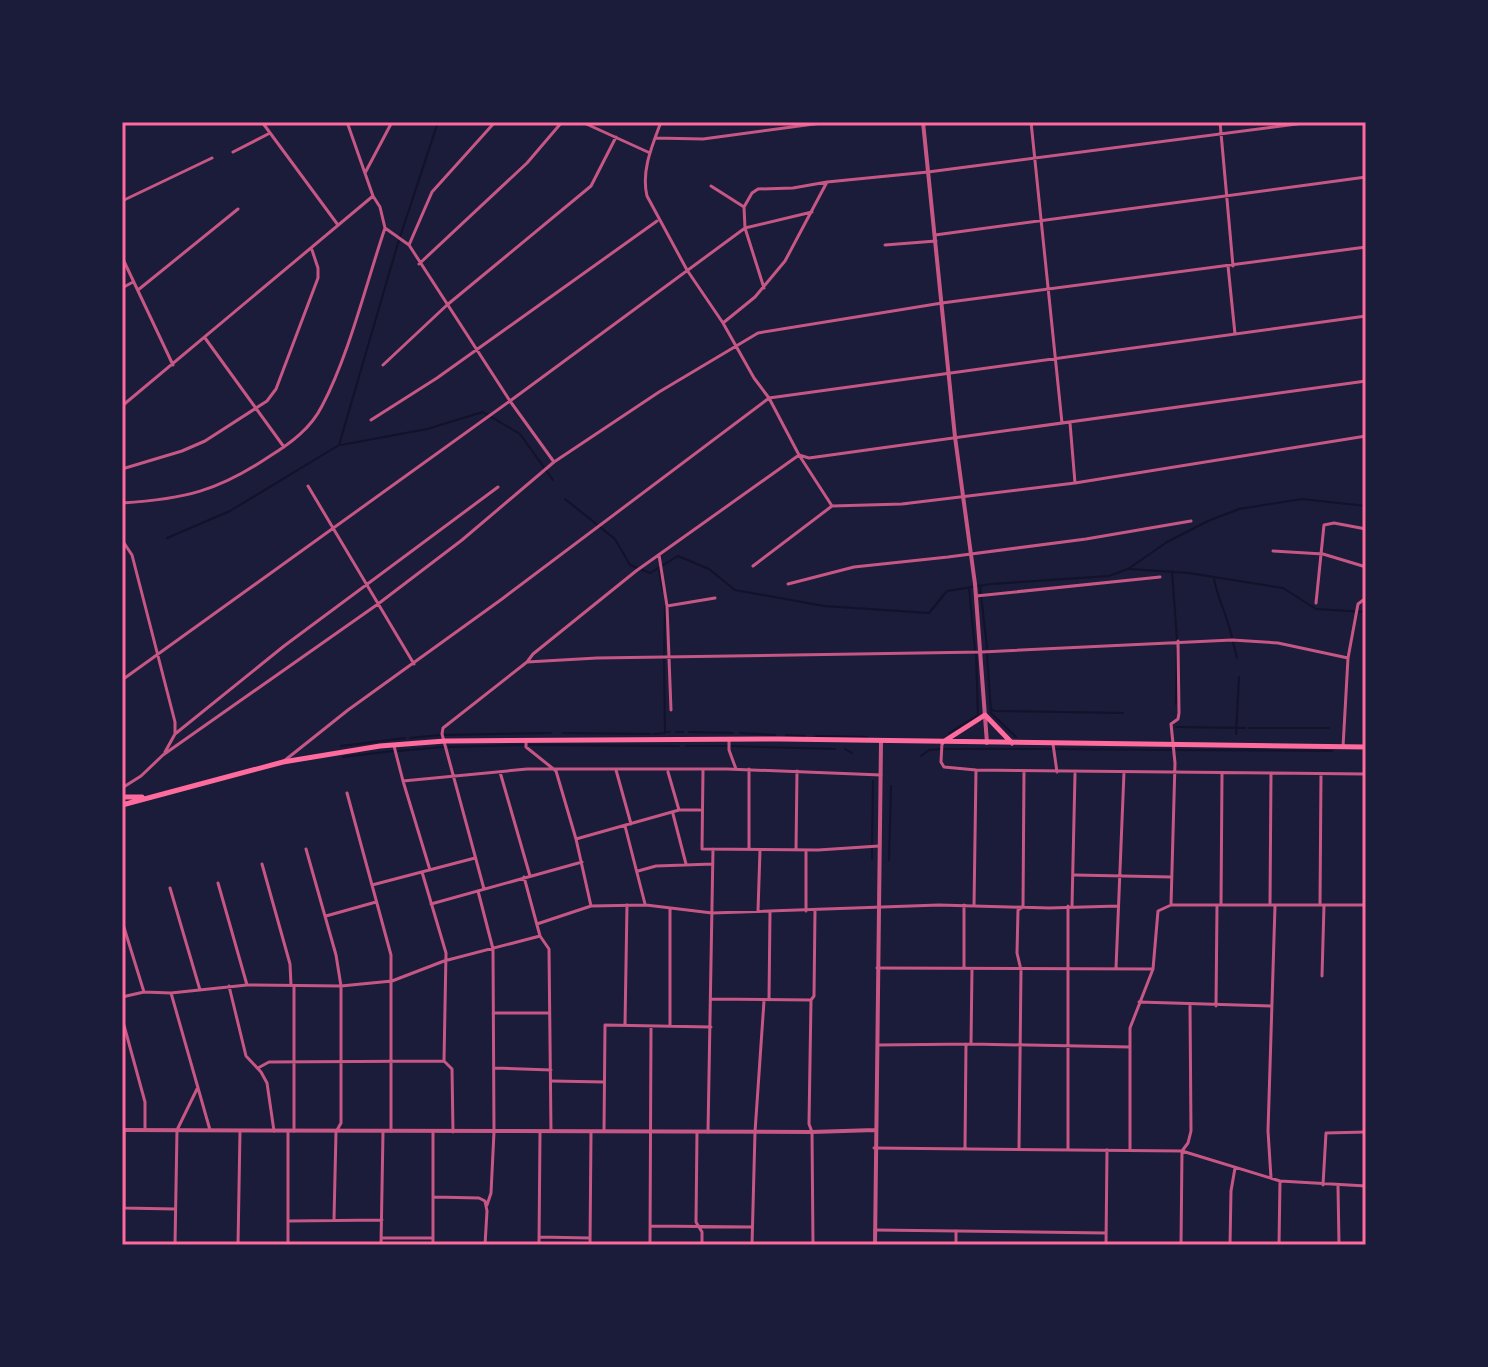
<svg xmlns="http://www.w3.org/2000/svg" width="1488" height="1367" viewBox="0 0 1488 1367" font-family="'Work Sans',sans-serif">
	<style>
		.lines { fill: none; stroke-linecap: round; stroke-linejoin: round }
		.stream { stroke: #12122b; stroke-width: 2 }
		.pedestrian { stroke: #c65784; stroke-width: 3 }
		.minor { stroke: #c65784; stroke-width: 3 }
		.tertiary { stroke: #c65784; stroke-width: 4 }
		.secondary { stroke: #ff6b9d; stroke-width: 5 }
		.neatline { fill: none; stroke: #ff6b9d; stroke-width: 3 }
	</style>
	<rect width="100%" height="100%" fill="#1b1b3a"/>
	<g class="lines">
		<path class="stream" d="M341,445L427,429L483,412L520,434L553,480
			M565,499L615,539L630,565L650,573L678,556L709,569L735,590L824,606L929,613L947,591L991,584L1109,576L1128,569L1167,542L1208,521L1239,509L1302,499L1366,506
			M167,538L230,511L339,445L398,243L438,122
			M1129,569L1189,573L1283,588L1316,609L1366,612
			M659,570L663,591
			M1172,571L1177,640
			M1214,579C1218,600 1228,617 1232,638
			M980,586L987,648
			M969,588L975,650
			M1233,642L1237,658
			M987,653L991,713L1016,737
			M664,655L665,606
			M664,659L665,732H670
			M1176,704L1177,649
			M991,709L994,711L1123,713
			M1176,727L1245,728
			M1249,728H1329
			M676,732H683
			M689,732L733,733
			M563,733L651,734
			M740,733L775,735
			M949,733L978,715L976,654
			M654,734L665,733
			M1236,734L1239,677
			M444,735L551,733
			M786,735L805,736
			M816,736L867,737
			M410,738L440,735
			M529,745L679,746
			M341,746L405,738
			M686,746H727
			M731,746L835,749
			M449,747L523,745
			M845,749L852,753
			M944,749H1052
			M1056,749L1173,750
			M1177,750L1332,751
			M398,751L443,747
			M921,756L929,750L940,749
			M343,757L393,751
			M872,844L873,781
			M872,859V849
			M889,860L891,786"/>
		<path class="pedestrian" d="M956,1231V1245"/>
		<path class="minor" d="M262,122L338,225
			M582,122L650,153
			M661,122C652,146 641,171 647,196L687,270L723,323L754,378L769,398L799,455L832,506
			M1031,122L1062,423
			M1220,122L1233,266
			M655,138L703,139L829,122
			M233,152L270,133
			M365,173L392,122
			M711,186L744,207
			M122,201L212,158
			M385,228L409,245L510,401L554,462
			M935,235L1366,177
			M409,245L432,192L495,122
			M885,245L936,241
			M122,257L173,365
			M419,264L527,163L562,122
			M1228,266L1235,334
			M122,288L133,282
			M764,288L745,228L744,207L752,193L758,189L793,188L827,182L928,172L1312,122
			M138,290L238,209
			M723,323L755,297L785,261L827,182
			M205,338L284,447
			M383,365L447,305L591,186L616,137
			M122,406L373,196
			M371,420L437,378L657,221
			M1070,423L1075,483
			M122,469L182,451L205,441L267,401L276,389L318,278V268L312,250
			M308,486L414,664
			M122,503C185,499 218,491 270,456C291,443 311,428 322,406C349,355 366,284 385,228L380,207L373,196L347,122
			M122,540L132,555L175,722V734L165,752
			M1273,551L1323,554L1366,567
			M659,555L667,606L671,710
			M753,566L832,506L902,504L1075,483L1366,436
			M788,584L854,567L948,557L1086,539L1191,521
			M976,596L1160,577
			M1316,603L1324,525L1334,523L1366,529
			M667,606L715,598
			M527,662L597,658L982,652L1232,640L1278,643L1348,658
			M122,680L510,401L745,228L812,212
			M175,734L284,646L498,487
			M729,739V750L736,769
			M526,741V747L556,771L576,839L591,906
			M942,743L941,762L944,767L976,770L1366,774
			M1053,744L1057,772
			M394,746L403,781
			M1343,747L1348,658L1358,604L1366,598
			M284,761L348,710L502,599L769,398L1366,316
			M616,770L631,824
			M703,770L702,849L818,850L879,846
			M500,772L530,876
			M668,772L679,810
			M122,788L141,776L163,755L378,604L462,540L554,462L659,392L758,333L942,303L1366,247
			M347,793L391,955V1131
			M673,814L686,864
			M625,826L645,904
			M576,839L679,810H700
			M306,849L336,955L341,986V1123L336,1132L334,1219
			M749,849V769
			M796,850L797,771
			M262,864L290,964L291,985
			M430,870L403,781L527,769H727L881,775
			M638,871L656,866L713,864
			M422,872L446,953L444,1061
			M1075,875L1171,877
			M524,877L540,936L549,949L551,1131
			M218,883L247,985
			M372,885L475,858
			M170,888L200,990
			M484,889L442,734L443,728L527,662L533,654L636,571L799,455L809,458L1366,381
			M478,891L493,949L494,1132L491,1193L487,1205
			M431,904L582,862
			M1221,904L1222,774
			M1171,905L1175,763L1171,724L1178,719L1179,713L1178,641
			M1270,905L1271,773
			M1320,905L1321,774
			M974,906L976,770
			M1072,906L1075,774
			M758,911L760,850
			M806,911V850
			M326,916L376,902
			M122,921L144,992
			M537,924L591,906L646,905L712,913L939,905L1049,908L1118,906
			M877,968L1153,969
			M964,968V905
			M1116,968L1124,772
			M1322,976L1324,905
			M229,986L246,1056L261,1072L267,1083L274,1131
			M171,993L210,1130
			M122,997L144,992L171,993L247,985L341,986L392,981L444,961L540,936
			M711,999L811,1000
			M769,1000L770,912
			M1139,1002L1271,1006
			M1216,1006L1217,906
			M493,1013H549
			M122,1018L145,1102V1130
			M625,1025L627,905
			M670,1025V909
			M971,1044L972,969
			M878,1045L971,1044L1130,1047
			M258,1068L269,1062L444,1061L452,1069L453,1132
			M495,1068L551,1070
			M552,1081L604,1082
			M288,1131V1245
			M294,1131V987
			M604,1131L605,1025L711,1027
			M697,1132L696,1222L702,1232V1245
			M708,1132L713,849
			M433,1133V1245
			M874,1148L1182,1151L1280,1181L1366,1186
			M965,1148L966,1044
			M1019,1148L1021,970L1017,953L1018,910L1023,907L1024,771
			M1130,1149V1028L1153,969L1158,911L1171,905H1366
			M1068,1150V906
			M1271,1178L1268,1131L1275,906
			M1323,1185L1326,1133L1366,1132
			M1338,1186L1339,1245
			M434,1197L479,1198L485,1201L487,1211L485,1245
			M123,1208L175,1209
			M124,1208V1130
			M289,1221L382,1220
			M650,1226L752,1227
			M875,1230L1106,1233
			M539,1237L590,1238
			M382,1238H433
			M175,1245L177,1130L197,1089
			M238,1245L240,1131
			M381,1245L383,1132
			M539,1245L540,1133
			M590,1245L591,1133
			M650,1245L651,1026
			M752,1245L755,1132L764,1001
			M813,1245L812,1132L809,1124L811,1000L814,996L815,911
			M1106,1245L1107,1150
			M1181,1245L1182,1151L1188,1143L1191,1131L1190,1005
			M1230,1245L1231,1191L1235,1168
			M1279,1245L1280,1181"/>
		<path class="tertiary" d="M923,122L955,437L975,584L987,743
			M122,1130L812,1132L875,1130
			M875,1245L881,742"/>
		<path class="secondary" d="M943,742L985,715L1012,743
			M122,797H142
			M122,805L283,762L380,746L445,741L780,739L1366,747"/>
	</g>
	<rect width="1488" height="1367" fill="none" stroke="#1b1b3a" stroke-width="248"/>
	<rect x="124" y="124" width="1240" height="1119" class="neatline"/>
</svg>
